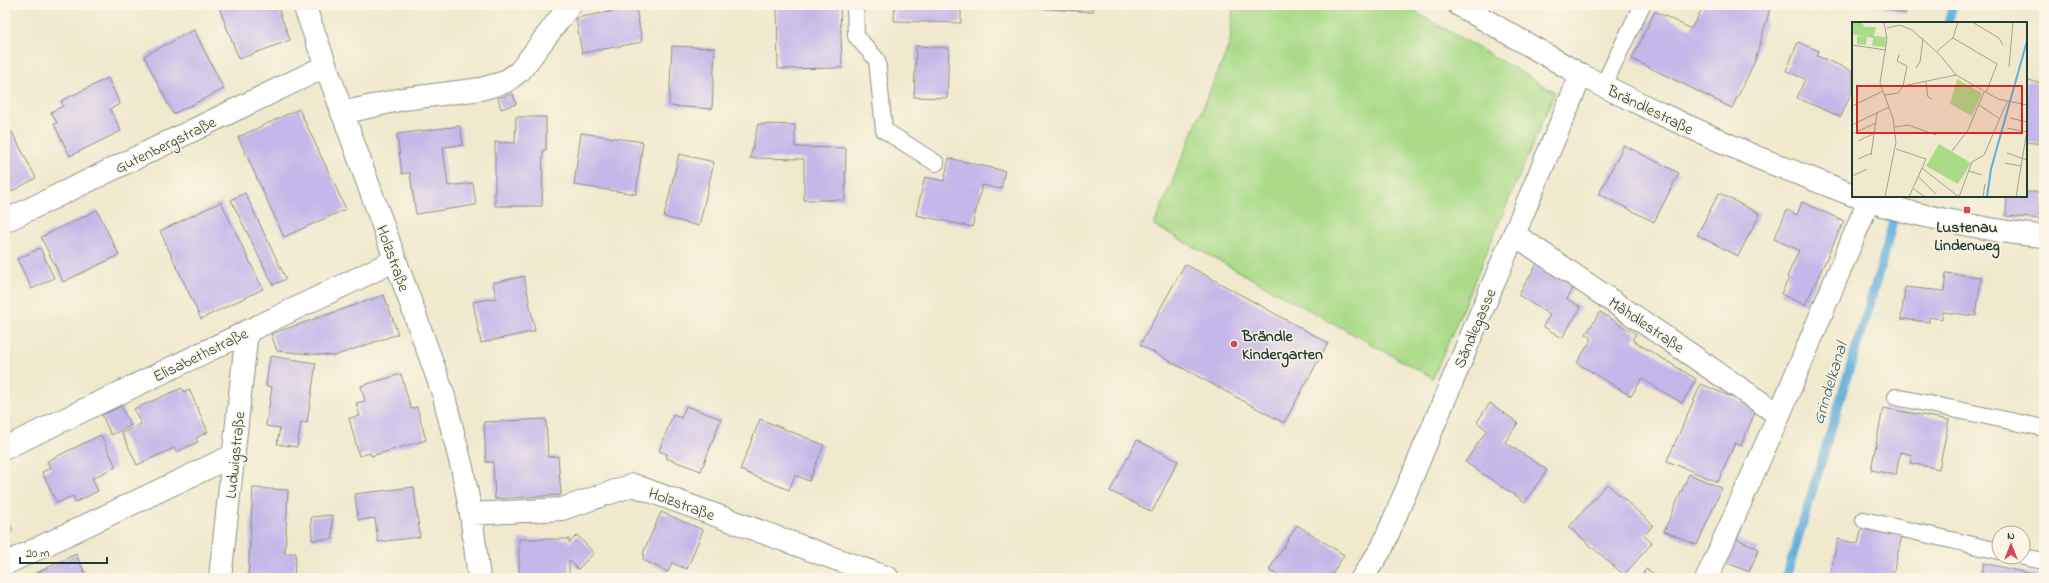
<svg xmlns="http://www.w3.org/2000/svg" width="2049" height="583" viewBox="0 0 2049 583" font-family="'Indie Flower',sans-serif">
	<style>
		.green { fill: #abdb89; stroke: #658c5e }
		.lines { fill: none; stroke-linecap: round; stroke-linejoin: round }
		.stream { stroke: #62afdb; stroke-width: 9 }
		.building { fill: #c4b7e9 }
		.service-casing { stroke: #889381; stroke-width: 18 }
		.minor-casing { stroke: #889381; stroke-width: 24 }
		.service { stroke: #fff; stroke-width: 16 }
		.minor { stroke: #fff; stroke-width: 22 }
		.poi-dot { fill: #d1495b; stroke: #fcf5e5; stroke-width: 1.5 }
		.labels { text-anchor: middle; stroke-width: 3; stroke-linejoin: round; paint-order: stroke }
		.street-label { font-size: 16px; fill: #1f3d34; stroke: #fcf5e5 }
		.poi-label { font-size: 16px; font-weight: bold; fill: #1f3d34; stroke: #fcf5e5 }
		.water-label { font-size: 17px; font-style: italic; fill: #335f66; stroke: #fcf5e5 }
		.inset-river { fill: none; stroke: #62afdb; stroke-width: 2 }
		.inset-road { fill: none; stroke: #9ca490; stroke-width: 1 }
		.view { fill: #d62828; fill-opacity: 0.15; stroke: #d62828; stroke-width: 2 }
		.inset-edge { fill: none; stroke: #1f3d34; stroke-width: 2 }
	</style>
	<rect width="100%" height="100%" fill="#fcf5e5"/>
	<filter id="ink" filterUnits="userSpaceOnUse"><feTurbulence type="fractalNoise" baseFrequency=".025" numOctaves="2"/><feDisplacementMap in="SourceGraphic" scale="8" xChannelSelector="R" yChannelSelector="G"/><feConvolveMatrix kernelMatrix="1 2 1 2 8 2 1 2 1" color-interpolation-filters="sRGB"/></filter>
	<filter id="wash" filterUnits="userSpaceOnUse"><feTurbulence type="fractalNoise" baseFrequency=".012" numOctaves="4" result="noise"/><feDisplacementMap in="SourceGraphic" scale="16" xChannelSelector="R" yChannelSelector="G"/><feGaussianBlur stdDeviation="0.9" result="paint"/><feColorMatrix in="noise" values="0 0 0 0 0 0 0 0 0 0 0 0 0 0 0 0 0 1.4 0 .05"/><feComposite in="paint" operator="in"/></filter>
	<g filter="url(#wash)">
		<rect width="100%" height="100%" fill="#f0e9ce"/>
		<path class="green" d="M1233,5H1403L1555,92L1433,378L1154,225L1230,43Z"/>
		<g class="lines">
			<path class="stream" d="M1948,23L1953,5
				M1786,578L1886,249L1899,196"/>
		</g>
		<g id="blocks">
			<path class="building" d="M218,5H277L290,40L239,59Z
				M777,5H840L842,68L778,69Z
				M895,5H961V23L894,21Z
				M1019,5H1093V12L1019,7Z
				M1704,5H1771L1755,61L1732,108L1632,59L1655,11L1691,29Z
				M1875,5H1908L1905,14Z
				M636,7L642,42L582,53L576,18Z
				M194,30L224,89L173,114L144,56Z
				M1798,42L1819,51L1817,56L1853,71V88L1841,117L1797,98L1805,79L1786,71Z
				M672,46L715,48L712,109L669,106Z
				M916,46L949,48L947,98L914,97Z
				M108,78L120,104L110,109L121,131L70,156L54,124L57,123L51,112L63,106L61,101Z
				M2026,81L2044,83V144L2026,142Z
				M513,94L516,104L501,109L498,98Z
				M299,109L346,209L284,237L238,137Z
				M516,117H546V150H543L542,206H495V142L515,143Z
				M758,124L795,125V147L846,148L845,200H804V159L750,158Z
				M460,126L463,145L443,147L448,186L473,183L476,205L416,214L410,173L402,174L397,134Z
				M12,132L36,178L5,195V136Z
				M581,133L643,142L636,194L574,185Z
				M1624,145L1679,173L1654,222L1599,194Z
				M679,154L714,162L699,226L664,217Z
				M949,158L1005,171L1001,189L982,185L972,227L916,215L925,177L944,181Z
				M2026,192H2044V219L2006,216L2007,196H2026Z
				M245,193L286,279L273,285L231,200Z
				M1719,193L1760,214L1738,256L1697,235Z
				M221,202L263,289L201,319L160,231Z
				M1802,202L1844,221L1805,305L1781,294L1789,278L1787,277L1799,250L1774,239L1787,210L1797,215Z
				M97,210L119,255L63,282L41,237Z
				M40,248L54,278L32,289L17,259Z
				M1539,261L1575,285L1567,299L1581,307L1562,338L1543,326L1550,315L1518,295Z
				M1185,264L1328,343L1284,423L1140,345Z
				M1946,273L1981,277L1976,316L1943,312L1942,319L1929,317V322L1901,319L1905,287L1944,291Z
				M524,276L535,331L481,343L473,302L496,298L493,283Z
				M384,295L398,334L334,356L277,351L271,334Z
				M1600,312L1636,334L1632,340L1696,379L1682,403L1642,379L1631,396L1577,363L1592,338L1586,334Z
				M2042,343H2044V357H2040Z
				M270,356L316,363L307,423L301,422L297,447L277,444L280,428L266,426L272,387L266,386Z
				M401,374L411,409L417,407L426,440L371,456L370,453L359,456L349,418L360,416L356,403L365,401L361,386Z
				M1701,384L1757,408L1741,445L1735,443L1718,482L1667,461Z
				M182,388L184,392L189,389L208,432L196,438L198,442L176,452L174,448L137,465L122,433L141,424L134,409Z
				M1490,403L1518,423L1505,442L1547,470L1525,502L1465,462L1487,430L1477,422Z
				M121,406L131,426L111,435L102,415Z
				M686,406L721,419L701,471L666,458L667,454L659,451L673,415L681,418Z
				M1883,408L1949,420L1939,469L1910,463L1912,455L1900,452L1896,475L1871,470Z
				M546,419L548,457L558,456L561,495L495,499L493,462H486L484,422Z
				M760,419L824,445L809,481L795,475L789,490L740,470Z
				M101,435L116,467L92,478L98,491L76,502L73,496L57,503L42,472L51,468L47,461Z
				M1137,440L1178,461L1152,512L1110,491Z
				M1689,474L1722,488L1697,545L1664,531Z
				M1607,484L1653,525L1644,536L1652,543L1624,575L1569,527Z
				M414,487L420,537L378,542L375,518L358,520L355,494Z
				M253,488L288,490L285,553H296L294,578H248Z
				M661,512L703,530L687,569L672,563L668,572L643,560L644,551Z
				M332,515L333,539L312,540L311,517Z
				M5,516L12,530L5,533Z
				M1297,525L1344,555L1330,578H1282L1269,570Z
				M1862,527L1902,536L1892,578H1829L1838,539L1858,544Z
				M577,535L594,553L578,569L569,560V578H519V539H569V543Z
				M1735,538L1759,549L1749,572L1725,562Z
				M76,554L87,578H26Z
				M1984,563L2044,577V578H1981Z
				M1646,569L1662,578H1641Z"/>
		</g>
	</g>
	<g filter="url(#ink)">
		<use href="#blocks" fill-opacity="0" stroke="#889381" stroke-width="1"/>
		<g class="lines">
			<defs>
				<path id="service" d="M855,5L856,36L877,60L884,130L936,163
					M1603,86L1642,5
					M1896,397L2044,428
					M1864,520L1999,551
					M2023,557L2044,561"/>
				<path id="minor" d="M304,5L443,393L463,472L471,514L479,578
					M1459,5L1581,75L1661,114L1756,157L1853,195
					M342,113L403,99L481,89L505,82L520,71L570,5
					M1857,196C1887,208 1919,215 1951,221C1982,228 2012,234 2044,236
					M5,221L326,66
					M1514,234L1779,415
					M5,448L394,261
					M471,514L562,509L633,485L888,578
					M5,564L234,455
					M220,578L247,331
					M1362,578L1382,548L1581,75
					M1707,578L1779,415L1869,200"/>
			</defs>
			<use href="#service" class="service-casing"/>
			<use href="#minor" class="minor-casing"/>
			<use href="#service" class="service"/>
			<use href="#minor" class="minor"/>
		</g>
	</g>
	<g class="poi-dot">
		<rect x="1963" y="206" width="8" height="8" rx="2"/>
		<circle cx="1234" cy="344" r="4"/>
	</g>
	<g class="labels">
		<g class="street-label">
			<text transform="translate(1651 109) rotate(26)" y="6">Brändlestraße</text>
			<text transform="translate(165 144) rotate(-26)" y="6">Gutenbergstraße</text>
			<text transform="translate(394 258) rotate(70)" y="6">Holzstraße</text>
			<text transform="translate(1647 324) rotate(34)" y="6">Mähdlestraße</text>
			<text transform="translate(1474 328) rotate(-67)" y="6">Sändlegasse</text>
			<text transform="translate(200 354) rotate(-26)" y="6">Elisabethstraße</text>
			<text transform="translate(234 455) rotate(-84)" y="6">Ludwigstraße</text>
			<text transform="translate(682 503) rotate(20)" y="6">Holzstraße</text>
		</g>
		<g class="poi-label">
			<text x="1967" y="232">Lustenau<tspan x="1967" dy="18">Lindenweg</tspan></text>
			<text x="1242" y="341" text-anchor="start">Brändle<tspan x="1242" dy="18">Kindergarten</tspan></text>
		</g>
		<g class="water-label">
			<text transform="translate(1829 383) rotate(-73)" y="6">Grindelkanal</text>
		</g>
	</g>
	<g transform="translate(1852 22)">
		<rect width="175" height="175" fill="#f0e9ce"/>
		<path d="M0,0H9L13,5H24L22,14L34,15L33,25L20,24L21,16L15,15L14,23L5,22V14L14,15L0,12ZM105,57L130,71L120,94L98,82ZM87,122L119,141L106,162L74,144Z" fill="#abdb89"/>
		<path class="inset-river" d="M135,175L139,147L175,19"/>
		<path class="inset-road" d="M32,0L35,17L28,61L41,96L44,120L33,175M120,0L147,16L151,23M35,6L48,3L60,8L88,33L104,53L146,77L175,83M101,16L145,42L134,71M0,23L34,28M85,29L101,16L106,0M47,33L45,39L55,44L51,64M157,45L161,0M64,46L68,40L71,16M74,60L76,75L80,77M33,73L46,71L51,64L104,53M127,83L148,97M0,84L31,69M158,96L175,100M0,103L37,85M43,105L56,103L84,113M155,106L175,110M0,112L24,101M6,119L23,111M44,127L74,137L70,146M100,129L116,108L132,70M155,131L175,138M19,133L25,91M6,137L20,131M153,141L169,144M117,149L130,153M0,154L15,147M67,155L84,172M62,167L73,175M57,175L70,146L107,175L120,140L132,133L155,80M131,175L133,162M164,175L175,108"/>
		<path class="view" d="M5,64H170V111H5Z"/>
		<rect width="175" height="175" class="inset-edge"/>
	</g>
	<rect width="2049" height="583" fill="none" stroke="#fcf5e5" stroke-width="20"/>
	<g transform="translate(2011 545)"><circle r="19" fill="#fcf5e5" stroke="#a4ab9e"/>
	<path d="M0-3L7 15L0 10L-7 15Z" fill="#d1495b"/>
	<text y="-6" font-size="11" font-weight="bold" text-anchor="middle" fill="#1f3d34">N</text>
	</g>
	<path d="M20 557v6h87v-6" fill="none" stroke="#1f3d34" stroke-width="2"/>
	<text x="26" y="557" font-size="12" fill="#1f3d34" stroke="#fcf5e5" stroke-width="3" paint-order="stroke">20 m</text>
</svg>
